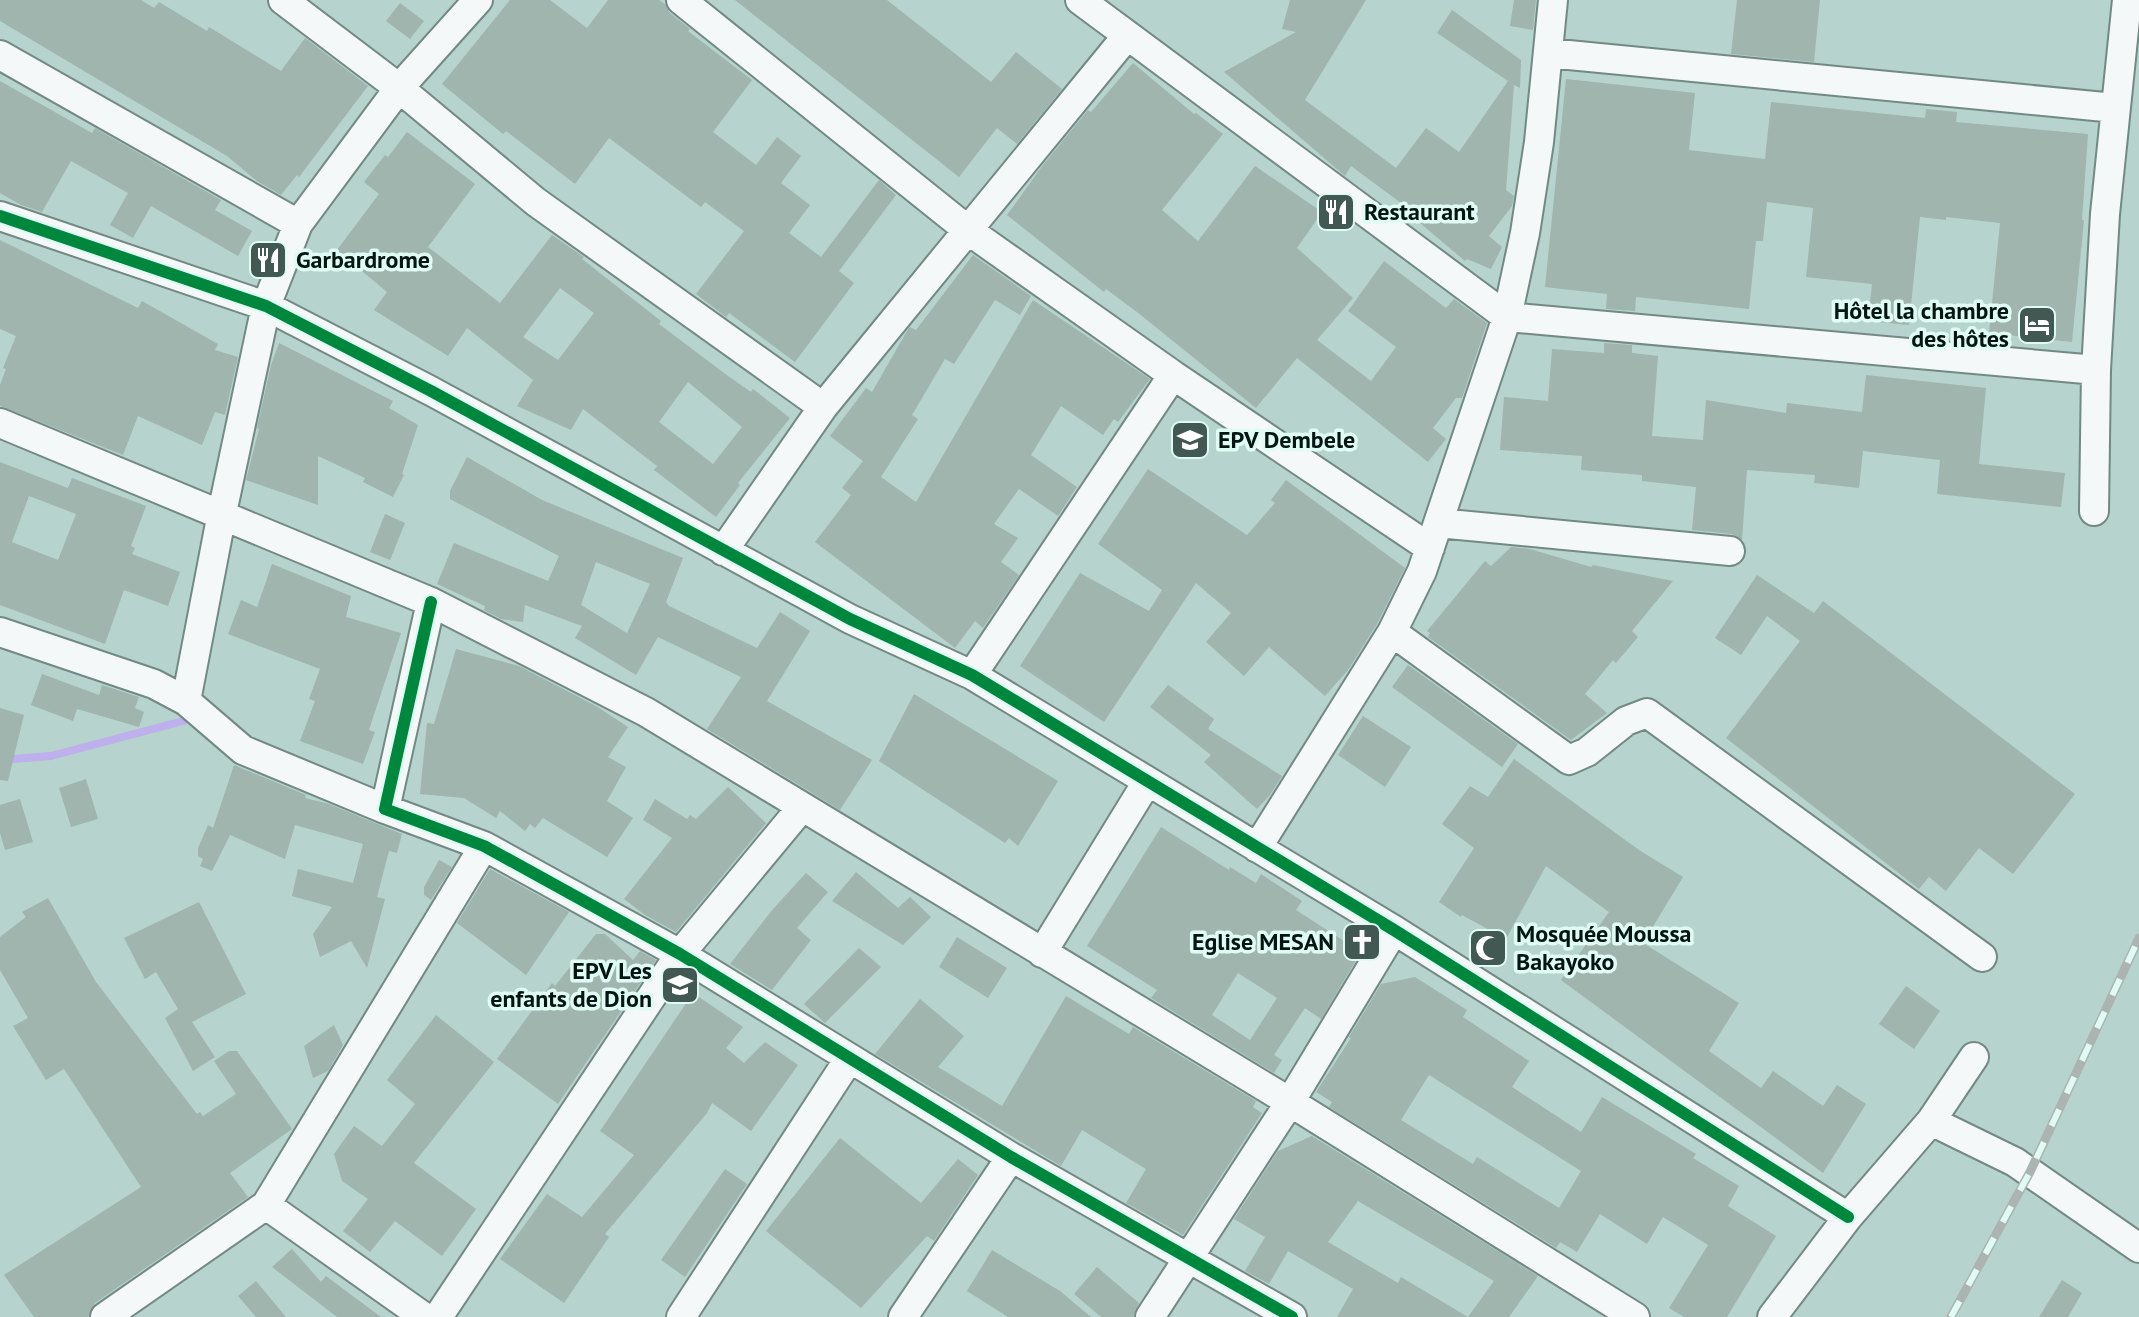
<svg xmlns="http://www.w3.org/2000/svg" width="2139" height="1317" viewBox="0 0 2139 1317" font-family="'PT Sans',sans-serif">
	<style>
		.lines { fill: none; stroke-linecap: round; stroke-linejoin: round }
		.stream { stroke: #beafed; stroke-width: 8 }
		.building { fill: #9fb5ae; fill-rule: evenodd }
		.street-casing { stroke: #728984; stroke-width: 32 }
		.street { stroke: #f4f8f8; stroke-width: 28 }
		.rail-casing { stroke: #acb4b2; stroke-width: 9 }
		.rail { stroke: #dffbf4; stroke-width: 6; stroke-dasharray: 18; stroke-linecap: butt }
		.cycleway-casing { stroke: #dffbf4; stroke-width: 17 }
		.cycleway { stroke: #00873e; stroke-width: 12 }
		.labels { text-anchor: middle; stroke-width: 7; stroke-linejoin: round; paint-order: stroke }
		.poi-label { font-size: 24px; font-weight: bold; fill: #021512; stroke: #dffbf4; text-anchor: start }
	</style>
	<rect width="100%" height="100%" fill="#b6d3cd"/>
	<g class="lines">
		<path class="stream" d="M0,760L51,756L183,721"/>
	</g>
	<path class="building" d="M0,0H141L154,8L159,2L207,31L209,27L281,71L305,38L368,86L299,177L297,175L281,195L257,181L227,156L0,21Z
		M510,0H550L587,28L608,0H659L665,4L670,13L690,29L688,31L752,80L713,132L756,165L777,137L801,156L781,183L810,205L789,233L821,257L879,180L896,195L839,271L854,283L795,362L729,313L726,317L696,294L744,231L705,202L701,207L609,138L575,184L506,131L503,134L442,84Z
		M735,0H887L991,82L1016,52L1062,89L1017,144L997,128L959,177Z
		M1290,0H1366L1305,100L1396,168L1426,128L1459,152L1508,81L1437,33L1452,10L1521,60L1520,88L1514,85L1506,190L1514,196L1512,206L1489,236L1502,247L1491,269L1467,259L1465,261L1407,212L1409,209L1351,166L1345,176L1224,72L1296,32L1282,29Z
		M1514,0H1536L1533,30L1510,26Z
		M1737,0H1820L1814,62L1731,54Z
		M400,3L424,21L410,39L386,21Z
		M1133,63L1194,114L1196,113L1223,134L1162,210L1198,241L1255,166L1322,212L1297,248L1353,298L1317,340L1371,381L1396,347L1348,311L1384,261L1446,308L1454,299L1487,323L1462,398H1456L1433,428L1446,439L1428,462L1297,358L1256,408L1137,312L1106,289L1104,292L1007,215L1043,165L1088,110L1091,112Z
		M1566,79L1695,93L1689,150L1765,159L1771,102L1925,118L1926,109L1957,112L1956,122L2088,134L2082,220H2084L2072,342L1989,333L2000,223L1946,217V220L1920,217L1909,325L1868,321L1872,284L1806,277L1813,208L1767,202L1763,241H1756L1749,309L1636,297L1635,311L1606,309L1607,294L1545,287Z
		M0,81L92,133L95,128L221,200L215,210L252,231L238,256L151,206L133,238L110,225L128,193L71,161L42,212L21,205L0,193Z
		M407,132L475,184L428,247L500,303L552,235L584,257L582,259L661,321L659,324L728,376L751,392L753,389L790,418L738,483L740,485L716,517L654,470L657,466L583,409L571,430L517,406L533,380L467,328L448,356L374,310L387,292L337,250L379,194L364,182L385,155L388,157ZM560,288L594,313L558,360L523,337ZM688,382L742,427L713,464L659,422Z
		M0,240L138,308L142,301L218,344L215,350L238,357L225,415L215,412L202,445L138,416L123,455L0,406V385L6,369L3,368L16,336L0,329Z
		M973,255L1031,296L1020,315L995,300L954,364L945,359L912,415L918,419L881,477L916,502L1033,300L1150,379L1118,422L1114,419L1103,435L1061,406L1031,455L1077,487L1058,516L1019,489L994,524L1018,538L1001,562L1019,575L983,628L975,621L955,648L815,542L851,495L842,488L863,461L830,436L866,388L872,392L907,331L910,327L916,330Z
		M279,343L393,401L389,408L418,425L402,474L404,475L393,497L363,482L365,478L318,456V505L246,480L259,429L257,428L271,365Z
		M1604,343L1632,345V353L1658,356L1652,436L1703,440L1706,400L1786,413L1787,403L1862,412L1866,375L1986,388L1979,464L2065,473L2061,507L1937,494L1940,460L1863,451L1859,488L1814,483L1815,475L1747,470L1742,540L1732,534L1692,530L1696,487L1642,481V475L1581,470L1582,456L1500,450L1504,397L1548,401L1552,349L1604,353Z
		M467,457L542,500L683,558L666,602L669,606L757,648L780,612L810,631L767,701L872,760L840,810L707,729L741,677L658,637L636,675L575,638L582,626L525,605L523,622L501,619L484,610L485,606L437,584L454,543L548,581L559,556L450,499V491ZM596,562L650,584L627,633L581,605Z
		M0,462L68,488L72,478L146,506L131,546L135,548L132,554L180,572L168,606L124,590L105,644L0,605ZM29,496L76,514L58,560L12,542Z
		M1148,469L1247,535L1275,503L1271,500L1286,480L1405,568L1377,624L1348,670L1325,696L1269,647L1244,676L1206,642L1231,613L1196,583L1104,722L1020,666L1080,573L1149,611L1162,590L1098,544Z
		M385,514L405,523L390,560L370,552Z
		M1511,547L1530,549L1591,567L1593,565L1673,581L1632,631L1638,637L1616,663L1613,660L1585,694L1607,713L1571,740L1428,637L1430,633L1427,631L1485,561L1491,566Z
		M272,564L351,596L346,617L401,633L369,730L375,732L363,764L300,741L315,701L309,699L320,669L228,634L241,600L257,607Z
		M1757,575L1814,613L1823,601L2075,794L2013,874L1979,848L1946,891L1929,877L1919,889L1726,738L1800,641L1767,616L1741,655L1715,638Z
		M456,649L519,666L596,706L628,727L608,757L626,767L607,801L633,818L607,857L543,818L535,828L530,824L525,831L500,811L496,818L464,798L420,794L427,723L434,724Z
		M1408,665L1518,744L1502,767L1392,687Z
		M42,674L99,695L102,685L139,697L135,708L144,712L139,727L77,709L73,721L31,705Z
		M1168,685L1214,719L1208,729L1282,776L1270,795L1257,809L1204,762L1211,755L1150,707Z
		M914,694L1058,781L1018,846L1009,838L1005,843L879,761Z
		M0,708L24,715L8,781L0,780Z
		M1363,716L1411,747L1385,787L1338,755Z
		M1514,759L1639,850L1683,877L1643,943L1739,1003L1709,1051L1761,1088L1773,1071L1823,1106L1837,1085L1866,1104L1823,1173L1561,980L1609,912L1546,866L1506,939L1462,915L1461,917L1439,902L1474,848L1442,824L1470,786L1488,797Z
		M234,765L306,795L305,798L329,804L402,834L397,853L389,851L377,897L385,899L367,968L351,941L320,957L313,934L332,907L292,896L298,869L353,883L363,844L295,825L285,859L230,835L212,871L200,866L203,859L198,856V848L208,825L213,828Z
		M86,779L98,819L71,827L59,788Z
		M728,787L766,823L676,932L645,915L624,899L672,838L643,820L655,799L687,819L690,815L696,819Z
		M20,799L33,842L5,850L0,833V805Z
		M1161,827L1229,870L1230,867L1256,883L1261,874L1302,901L1296,910L1361,952L1321,1019L1305,1008L1274,1055L1282,1060L1274,1073L1151,998L1157,990L1087,946ZM1238,973L1277,998L1250,1040L1212,1015Z
		M439,860L452,867L431,900L424,895V887Z
		M490,869L569,912L526,975L457,923Z
		M856,872L898,908L910,897L931,917L903,945L832,901Z
		M806,873L828,892L797,928L811,940L772,990L730,964L773,909Z
		M48,898L96,982L197,1114L200,1112L203,1116L236,1094L214,1061L229,1051H237L292,1129L230,1173L248,1197L95,1303L88,1317H34L4,1275L141,1187L64,1069L46,1080L13,1026L28,1018L0,970V937L26,917L22,912Z
		M199,902L246,994L192,1022L215,1057L193,1071L165,1018L178,1009L156,972L145,979L124,938Z
		M596,934H605L633,960L640,951L656,960L558,1104L497,1059L552,983L555,986Z
		M957,937L1007,968L988,998L939,967Z
		M859,948L881,967L825,1023L804,1004Z
		M1415,977L1467,1010L1463,1017L1529,1061L1512,1087L1581,1132L1602,1097L1696,1154L1693,1158L1739,1186L1728,1206L1776,1236L1727,1317H1684L1669,1308L1708,1245L1663,1217L1647,1244L1600,1214L1577,1252L1560,1242L1556,1248L1329,1107L1332,1102L1316,1092L1351,1038L1349,1037L1381,984ZM1429,1075L1581,1171L1559,1208L1477,1157L1473,1164L1401,1120Z
		M1906,986L1940,1011L1914,1049L1879,1024Z
		M693,993L743,1027L726,1048L744,1063L765,1042L798,1065L751,1131L712,1103L707,1113L605,1234L609,1237L564,1303L500,1259L547,1194L582,1217L634,1155L600,1131Z
		M1066,996L1129,1034L1133,1027L1256,1101L1253,1107L1262,1113L1183,1235L1126,1203L1146,1169L1082,1130L1061,1166L875,1054L920,999L964,1036L938,1067L1002,1106Z
		M436,1015L494,1062L414,1163L476,1209L442,1256L395,1221L370,1252L343,1231L368,1199L342,1181L334,1154L354,1126L382,1146L415,1104L387,1080Z
		M334,1025L343,1045L328,1071L313,1078L304,1046Z
		M1312,1136L1538,1276L1509,1317H1337L1353,1289L1288,1251L1269,1284L1245,1271L1265,1237L1234,1219L1278,1151ZM1358,1201L1494,1281L1468,1317L1401,1277L1398,1283L1328,1242Z
		M840,1138L921,1203L958,1159L978,1175L934,1241L927,1236L861,1308L766,1231Z
		M725,1169L747,1184L685,1277L661,1260Z
		M292,1249L321,1282L326,1276L381,1317H337L272,1267Z
		M992,1250L1060,1291L1091,1317H1008L967,1291Z
		M1097,1267L1139,1303L1133,1317H1101L1074,1294Z
		M2062,1280L2082,1293L2068,1317H2039Z
		M256,1281L286,1317H256L238,1296Z"/>
	<g class="lines">
		<defs>
			<path id="street" d="M283,0L399,88L536,202L823,407
				M681,0L969,231L1173,375L1430,548
				M1080,0L1507,317L2096,370
				M1548,53L2115,108
				M0,55L298,224
				M0,216L266,306L431,391L850,619L972,675L1394,930L1848,1217
				M0,423L431,602L646,712L1290,1102L1635,1317
				M2094,511L2096,370L2105,214L2127,0
				M1438,523L1730,551
				M723,551L823,407L1126,37
				M431,602L385,809L484,846L680,954L1011,1157L1292,1317
				M0,632L154,684L186,701L243,750L385,809
				M1392,632L1569,760L1587,752L1626,721L1647,713L1982,957
				M972,675L1173,375
				M186,701L222,513L266,306L298,224L399,88L478,0
				M1257,848L1392,632L1422,571L1507,317L1525,233L1539,142L1553,0
				M1042,953L1147,782
				M1931,1121L2015,1162L2139,1248
				M266,1205L424,1317
				M105,1317L266,1205L484,846
				M438,1317L680,954L802,807
				M681,1317L849,1059
				M903,1317L1011,1157
				M1150,1317L1290,1102L1394,930
				M1772,1317L1848,1217L1931,1121L1974,1057"/>
		</defs>
		<use href="#street" class="street-casing"/>
		<use href="#street" class="street"/>
		<defs>
			<path id="rail" d="M1951,1317L2030,1172L2139,938"/>
		</defs>
		<use href="#rail" class="rail-casing"/>
		<use href="#rail" class="rail"/>
		<defs>
			<path id="cycleway" d="M0,216L266,306L431,391L850,619L972,675L1394,930L1848,1217
				M431,602L385,809L484,846L680,954L1011,1157L1292,1317"/>
		</defs>
		<use href="#cycleway" class="cycleway-casing"/>
		<use href="#cycleway" class="cycleway"/>
	</g>
	<defs>
		<symbol id="restaurant-square" viewBox="-11 -11 22 22"><rect x="-9" y="-9" width="18" height="18" rx="4" fill="#415853" stroke="#dffbf4"/><path d="M-5-6h1v4h1v-4h1v4h1v-4h1v5L-1.5 .5V6h-2V.5L-5-1ZM5-6V6H3V1.5H1.5Q1.5-4 5-6Z" fill="#fff"/></symbol>
		<symbol id="hotel-square" viewBox="-11 -11 22 22"><rect x="-9" y="-9" width="18" height="18" rx="4" fill="#415853" stroke="#dffbf4"/><path d="M-6-4.5h1.5V1H6V5H4.5V3h-9V5H-6ZM-4 0a1.8 1.8 0 1 1 3.6 0ZM.5 0V-2.5h3Q6-2.5 6 0Z" fill="#fff"/></symbol>
		<symbol id="school-square" viewBox="-11 -11 22 22"><rect x="-9" y="-9" width="18" height="18" rx="4" fill="#415853" stroke="#dffbf4"/><path d="M0-5L7-2L0 1L-7-2ZM-4 1L0 2.5L4 1V4Q0 6-4 4Z" fill="#fff"/></symbol>
		<symbol id="church-square" viewBox="-11 -11 22 22"><rect x="-9" y="-9" width="18" height="18" rx="4" fill="#415853" stroke="#dffbf4"/><path d="M-1.2-6h2.4v3.5h3.3v2.4h-3.3V6h-2.4V-.1h-3.3v-2.4h3.3Z" fill="#fff"/></symbol>
		<symbol id="mosque-square" viewBox="-11 -11 22 22"><rect x="-9" y="-9" width="18" height="18" rx="4" fill="#415853" stroke="#dffbf4"/><path d="M3.5-4.9A6 6 0 1 0 3.5 4.9A5 5 0 1 1 3.5-4.9Z" fill="#fff"/></symbol>
	</defs>
	<g fill-rule="evenodd">
		<use href="#restaurant-square" x="1314" y="190" width="44" height="44"/>
		<use href="#restaurant-square" x="246" y="238" width="44" height="44"/>
		<use href="#hotel-square" x="2015" y="303" width="44" height="44"/>
		<use href="#school-square" x="1168" y="418" width="44" height="44"/>
		<use href="#church-square" x="1340" y="920" width="44" height="44"/>
		<use href="#mosque-square" x="1466" y="926" width="44" height="44"/>
		<use href="#school-square" x="658" y="963" width="44" height="44"/>
	</g>
	<g class="labels">
		<g class="poi-label">
			<text x="1364" y="220">Restaurant</text>
			<text x="296" y="268">Garbardrome</text>
			<text x="2009" y="319" text-anchor="end">Hôtel la chambre<tspan x="2009" dy="28">des hôtes</tspan></text>
			<text x="1218" y="448">EPV Dembele</text>
			<text x="1516" y="942">Mosquée Moussa<tspan x="1516" dy="28">Bakayoko</tspan></text>
			<text x="1334" y="950" text-anchor="end">Eglise MESAN</text>
			<text x="652" y="979" text-anchor="end">EPV Les<tspan x="652" dy="28">enfants de Dion</tspan></text>
		</g>
	</g>
</svg>
